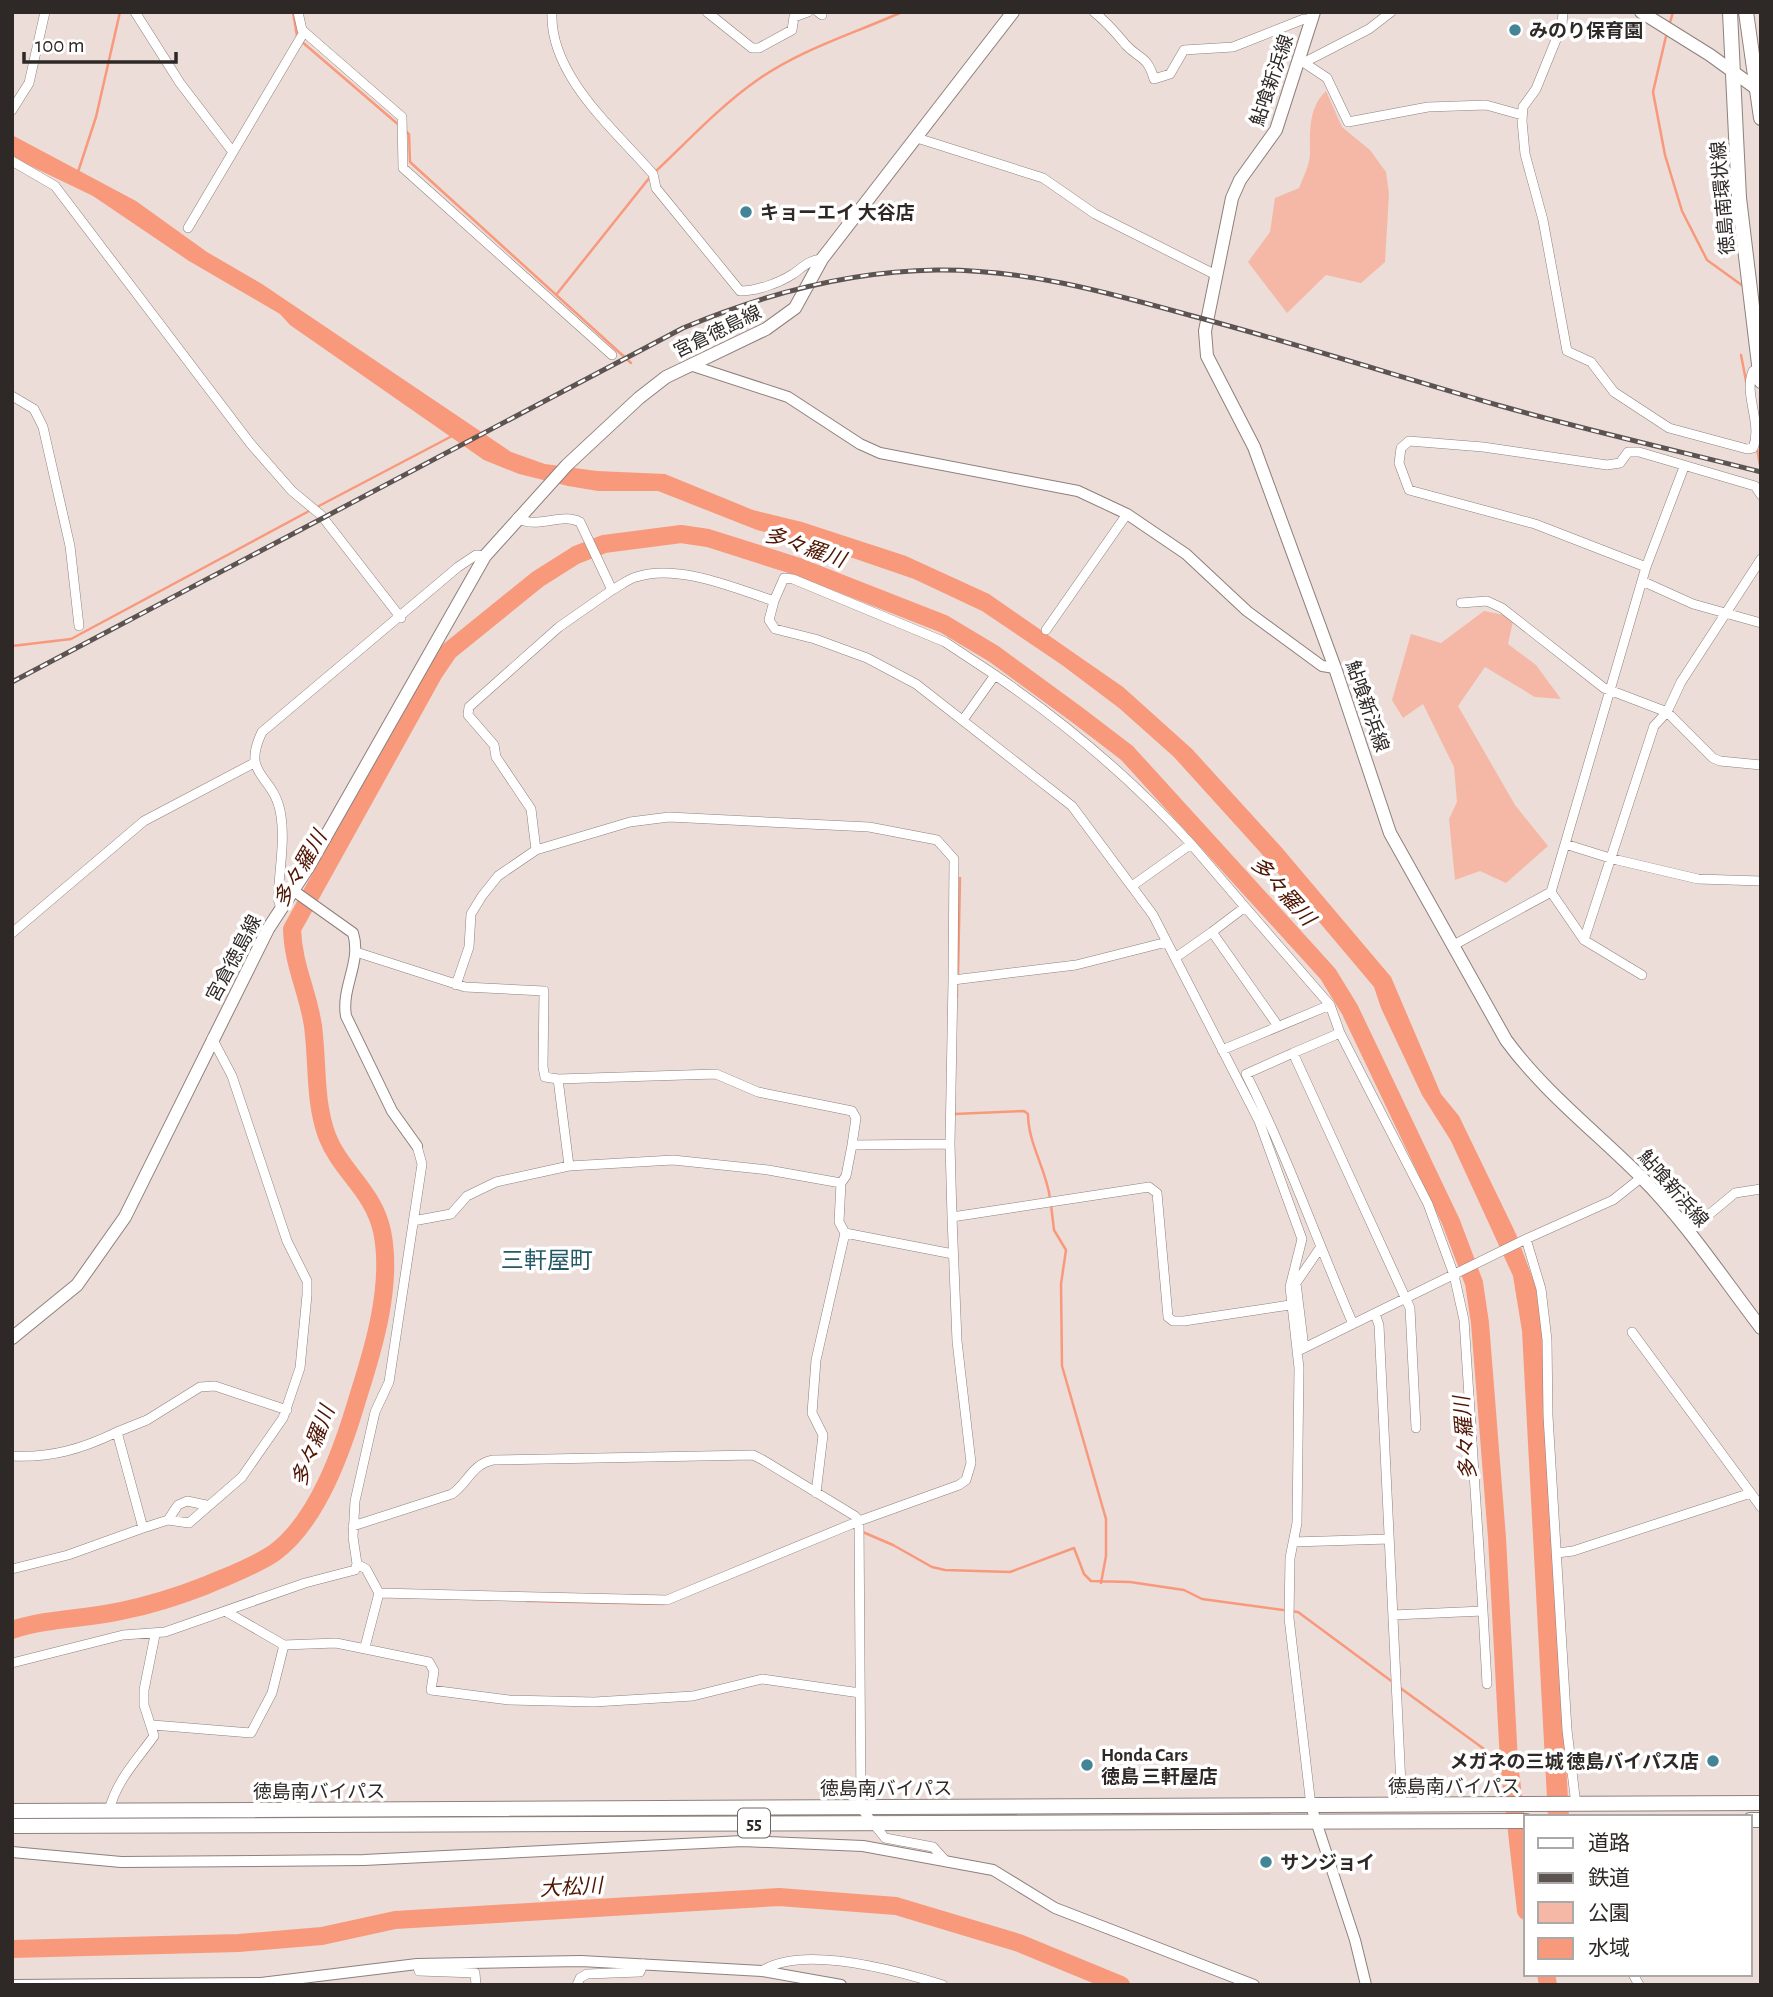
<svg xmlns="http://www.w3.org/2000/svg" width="1773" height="1997" viewBox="0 0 1773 1997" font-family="'Alegreya Sans','Noto Sans JP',sans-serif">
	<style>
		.green { fill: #f5b8a6 }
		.water { fill: #f8997c }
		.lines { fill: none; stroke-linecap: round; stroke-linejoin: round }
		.stream { stroke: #f8997c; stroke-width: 2.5 }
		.river { stroke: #f8997c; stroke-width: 18 }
		.minor-casing { stroke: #8e807c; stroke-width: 10 }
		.tertiary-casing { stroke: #8e807c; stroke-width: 12 }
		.secondary-casing { stroke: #8e807c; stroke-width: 14 }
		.trunk-casing { stroke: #8e807c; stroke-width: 16 }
		.minor { stroke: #fff; stroke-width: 9 }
		.tertiary { stroke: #fff; stroke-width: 10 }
		.secondary { stroke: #fff; stroke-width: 12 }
		.trunk { stroke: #fff; stroke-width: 14 }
		.rail-casing { stroke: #5d5452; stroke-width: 5 }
		.rail { stroke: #fff; stroke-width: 2.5; stroke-dasharray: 8; stroke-linecap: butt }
		.poi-dot { fill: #438597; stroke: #fff; stroke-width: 2.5 }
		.labels { text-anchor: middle; stroke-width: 7; stroke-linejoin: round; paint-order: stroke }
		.shield { fill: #fff; stroke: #6d6867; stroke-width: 2 }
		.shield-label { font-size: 18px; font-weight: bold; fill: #2e2826 }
		.poi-label { font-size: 19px; font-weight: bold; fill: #2e2826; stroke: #fff; text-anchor: start }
		.street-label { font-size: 19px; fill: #2e2826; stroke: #fff }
		.water-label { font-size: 21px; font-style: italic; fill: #501603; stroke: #fff }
		.quarter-label { font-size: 23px; fill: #245967; stroke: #fff }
	</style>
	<rect width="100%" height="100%" fill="#ecddd8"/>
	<path class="green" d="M1326,91L1342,127L1370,150L1386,172L1389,194L1385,262L1361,283L1326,275L1287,313L1248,262L1270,232L1275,198L1299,188C1303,178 1309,166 1310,155C1310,132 1308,108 1326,91Z
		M1484,611L1514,617L1508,644L1536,665L1561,699L1535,697L1485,667L1458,706L1515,805L1548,846L1506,883L1480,871L1455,880L1449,819L1457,802L1454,767L1423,704L1403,718L1392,700L1411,634L1441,643Z"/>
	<path class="water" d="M12,135L136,201L207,252L262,284L511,452L545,464L597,471L665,474L753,510L802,522L906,556L989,594L1123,687L1192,749L1282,848L1391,977L1441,1094L1459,1116L1516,1234L1536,1287L1543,1340L1569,1817H1548L1522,1331L1513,1276L1451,1141L1422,1095L1381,1008L1374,987L1260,852L1174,757L1119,708L1062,665L982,611L914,579L815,545L757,530L658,491H598L568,486L519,474L484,460L290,325L280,314L189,261L93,196L12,157Z"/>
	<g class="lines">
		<path class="stream" d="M293,12L297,36
			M1669,26L1673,12
			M1667,32L1653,92L1665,155L1682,211L1707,260L1743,286
			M301,41L400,126
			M404,130L409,134L410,162L631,363
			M78,172L96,117L120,12
			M655,172C687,142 719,107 756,81C801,49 853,34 902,12
			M556,295L650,177
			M1741,355L1747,386
			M1757,448L1761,471
			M317,507L454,435
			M12,646L71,639L311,510
			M958,976L960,878
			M957,997V982
			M954,1112V1114L1024,1111L1028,1114C1028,1143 1046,1169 1050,1198
			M1051,1205L1054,1230L1066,1250L1061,1284L1062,1366L1106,1519V1556L1101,1583
			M851,1527L893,1545L932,1567L945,1570L1010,1572L1074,1548L1084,1574L1091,1581L1130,1582L1184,1590L1202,1599L1298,1612L1394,1683
			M527,1601L664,1604
			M1399,1687L1495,1757L1509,1762"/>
		<path class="river" d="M12,1630C48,1618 85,1619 121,1611C151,1605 179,1596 207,1585C230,1575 253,1567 274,1553C318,1521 343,1448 358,1397C374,1347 393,1284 382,1231C373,1190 341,1172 327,1136C314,1100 318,1064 313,1026C308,992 293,965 292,929L434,673L449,651L538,579L576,555L604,544L681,534L708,538L796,566L944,624L994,654L1076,714L1127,753L1328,974L1350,1010L1451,1222L1474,1283L1480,1323L1497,1538L1509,1762L1526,1911
			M12,1949L239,1943L322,1936L395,1920L779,1897L896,1906L1019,1943L1121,1985
			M1546,1974L1548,1985"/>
		<defs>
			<path id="minor" d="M135,12L180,83L232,151
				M298,12L302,30L402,117L403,168L612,355
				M552,12C549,75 614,129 653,174L656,188L740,291C757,291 779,283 793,274C803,267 809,260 822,259
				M707,12L752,48H759L792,30L794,17L808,12
				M818,12L822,15
				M1094,12C1107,22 1116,33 1126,45C1140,60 1147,55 1154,79L1170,74L1184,50L1233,47L1304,19H1312
				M1563,12L1562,25L1536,89L1523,107L1522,121L1525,154L1543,220L1567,351L1591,362L1614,392L1669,428L1747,449L1753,448C1763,423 1743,395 1753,371L1761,367
				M1300,60L1327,78L1348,122L1428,107L1486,105L1522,115
				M1305,62L1369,29L1391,12
				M12,110L29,83L45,12
				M917,138L1043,178L1095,214L1216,275
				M12,161L55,186L250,443L292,491L321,515L401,618
				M188,228L304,32
				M12,396L34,409L43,427L70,546L79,626
				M517,518C538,530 561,512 580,522L612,590C620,586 628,579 636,577C677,563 735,588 774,601L769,620L775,629L815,639L867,658L916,684L1072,806L1153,915L1259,1121L1302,1239L1290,1287L1299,1368L1297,1523L1290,1558L1289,1618L1311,1806
				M1646,567L1535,524L1409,490L1399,463L1401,448L1409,441L1483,447L1607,465L1620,463L1628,452H1639L1755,486L1761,495
				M1642,581L1693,604L1761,623
				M612,590L559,627L469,707L468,715L494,745L496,757L531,809L536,850L630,822L669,817L869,827L937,840L954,859L953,980
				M774,601L784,578L793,579L945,642L995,675
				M1461,603L1487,601L1502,608L1604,688L1667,712L1713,758L1720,761L1761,765
				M1046,630L1127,514
				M963,720L995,675C1068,725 1132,779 1191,844
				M1565,844L1613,859L1698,879L1761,881
				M1132,886L1191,844L1245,907
				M1551,892L1584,940L1642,975
				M281,908L278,899C279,872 285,842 281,816C275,773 240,778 262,732L458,567L476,555L485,556
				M1212,932L1245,907L1330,1005
				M12,933L144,821L254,763
				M1584,940L1654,726L1667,712L1681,682L1761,559
				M1452,946L1551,892L1646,567L1684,467
				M356,952L465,987L544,991L543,1067L545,1077L558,1079
				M1175,958L1212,932L1278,1026
				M456,985L469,947L471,914L482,896L498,876L536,850
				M1222,1050L1330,1005L1340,1033
				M1293,1053L1340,1033L1428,1204L1454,1275L1464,1320L1483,1611L1393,1615
				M950,1144L953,980L1076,965L1167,942
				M569,1166L558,1079L716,1074L758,1092L852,1111L856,1118L852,1145
				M841,1183L846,1176L852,1145L950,1144L952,1217
				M413,1221L451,1214L467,1196L496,1182L569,1166L673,1160L768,1170L841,1183L839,1222L845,1233
				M1688,1232L1735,1193L1761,1189
				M1526,1239L1541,1289L1547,1340L1548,1416L1567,1730L1576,1805
				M1375,1314L1379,1325L1402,1806
				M1353,1324C1317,1241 1287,1155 1246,1074L1293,1053L1410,1308L1416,1428
				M1632,1332L1761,1507
				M1304,1348L1296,1283L1320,1248
				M1298,1351L1526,1239L1613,1200L1642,1177
				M117,1432L147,1420L200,1387L215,1386L287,1410
				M12,1456C51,1458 82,1449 117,1432L143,1528L68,1555L12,1569
				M816,1493L823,1435L812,1413L816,1360L845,1233L953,1254
				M168,1520L189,1523L242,1477L283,1418L300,1368L307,1295V1281L287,1241L232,1076L212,1038
				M353,1526L452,1494C468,1483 472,1464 493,1460L753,1455L763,1460L855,1516L859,1521L861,1808L885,1838L933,1847L944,1859
				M143,1528L168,1520L178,1505L187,1501L206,1505
				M1293,1542L1389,1539
				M1557,1553L1573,1551L1751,1493
				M357,1564L366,1569L379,1593L667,1600L859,1521L959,1485L966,1480L971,1463L957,1341L952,1217L1149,1187L1157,1193L1168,1317L1173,1321H1184L1290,1305
				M225,1611L284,1645L336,1643L429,1662L434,1671L431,1690L509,1700L594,1702L693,1696L762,1679L860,1693
				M1483,1611L1487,1684
				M365,1647L379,1593
				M12,1663L123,1635L165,1632L305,1583L355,1570L357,1564L353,1537L355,1501L375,1412L389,1382L422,1164L417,1146
				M153,1725L251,1733L272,1693L284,1645
				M109,1811C116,1781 137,1760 154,1736L144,1705V1690L155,1635
				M417,1964L419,1971L475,1973L476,1985
				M762,1971C803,1944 898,1971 943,1985
				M1633,1974L1639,1985
				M577,1985L580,1978L587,1974L640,1972L643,1964"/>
			<path id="tertiary" d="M690,365L788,397L860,444L880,453L1078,491L1127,514L1186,554L1247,611L1322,666L1335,668
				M294,891L353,933C362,962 341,987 346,1016L392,1111L417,1146
				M1311,1806L1355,1940L1366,1985
				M12,1852L121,1862L364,1860L743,1841L863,1846L993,1870L1055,1908L1254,1985
				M12,1985L261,1983L417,1964L581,1961L762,1971L841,1985"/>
			<path id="secondary" d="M1314,12L1276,130L1240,180L1232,198L1205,331L1207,356L1254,447L1335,668L1390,833L1506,1040C1544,1092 1595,1131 1641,1177C1686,1222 1722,1277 1761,1328
				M1641,12L1710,55L1761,92
				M12,1338L77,1285L125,1217L268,929L309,866L485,556L567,465L639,398L666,377L766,329L795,308L822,259L1013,12"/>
			<path id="trunk" d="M1730,12L1739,198L1761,381
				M1746,12L1761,118
				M12,1811L1761,1803
				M1750,1820H1761
				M12,1826L1526,1821"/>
		</defs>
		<use href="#minor" class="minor-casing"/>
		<use href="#tertiary" class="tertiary-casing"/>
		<use href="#secondary" class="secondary-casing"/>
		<use href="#trunk" class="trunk-casing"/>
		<use href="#minor" class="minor"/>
		<use href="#tertiary" class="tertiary"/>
		<use href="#secondary" class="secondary"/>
		<use href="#trunk" class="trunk"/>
		<defs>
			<path id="rail" d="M12,682L683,328C764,294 848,271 937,270C1024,269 1106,292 1189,315C1294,343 1397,376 1501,406C1586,430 1674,450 1761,472"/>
		</defs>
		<use href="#rail" class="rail-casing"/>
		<use href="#rail" class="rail"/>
	</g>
	<g class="poi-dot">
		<circle cx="1515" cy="30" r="7"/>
		<circle cx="746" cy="212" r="7"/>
		<circle cx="1713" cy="1761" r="7"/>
		<circle cx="1087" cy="1765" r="7"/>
		<circle cx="1266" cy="1862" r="7"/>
	</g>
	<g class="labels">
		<rect class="shield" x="738" y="1808.5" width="32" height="29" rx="5"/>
		<g class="shield-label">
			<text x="754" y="1829">55</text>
		</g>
		<g class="poi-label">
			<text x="1529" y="37">みのり保育園</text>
			<text x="760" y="219">キョーエイ 大谷店</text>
			<text x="1101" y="1761">Honda Cars<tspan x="1101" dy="22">徳島 三軒屋店</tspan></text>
			<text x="1699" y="1768" text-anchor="end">メガネの三城 徳島バイパス店</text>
			<text x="1280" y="1869">サンジョイ</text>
		</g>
		<g class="street-label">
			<text transform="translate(1271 80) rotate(-71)" y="7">鮎喰新浜線</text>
			<text transform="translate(1722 198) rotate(-95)" y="7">徳島南環状線</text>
			<text transform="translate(717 331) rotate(-26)" y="7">宮倉徳島線</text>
			<text transform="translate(1368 706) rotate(71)" y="7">鮎喰新浜線</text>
			<text transform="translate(233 958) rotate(-62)" y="7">宮倉徳島線</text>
			<text transform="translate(1674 1188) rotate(49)" y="7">鮎喰新浜線</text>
			<text x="1454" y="1793">徳島南バイパス</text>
			<text x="886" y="1795">徳島南バイパス</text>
			<text x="319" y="1798">徳島南バイパス</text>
		</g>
		<g class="water-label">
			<text transform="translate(805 547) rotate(19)" y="7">多々羅川</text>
			<text transform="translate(300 869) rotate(-60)" y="7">多々羅川</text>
			<text transform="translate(1283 891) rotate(48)" y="7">多々羅川</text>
			<text transform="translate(1465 1438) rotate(-95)" y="7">多々羅川</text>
			<text transform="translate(313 1446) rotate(-69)" y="7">多々羅川</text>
			<text transform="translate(571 1887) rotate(-3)" y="7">大松川</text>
		</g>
		<g class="quarter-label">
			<text x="547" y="1268">三軒屋町</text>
		</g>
	</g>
	<rect width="1773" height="1997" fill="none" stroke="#2e2826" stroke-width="28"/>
	<rect x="1524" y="1815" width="228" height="161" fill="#ffffff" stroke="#aba9a8" stroke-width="2"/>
	<rect x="1538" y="1838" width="35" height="10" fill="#ffffff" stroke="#aba9a8" stroke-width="2"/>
	<text x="1588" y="1850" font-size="21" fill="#2e2826">道路</text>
	<rect x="1538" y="1873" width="35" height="10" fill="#5d5452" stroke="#aba9a8" stroke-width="2"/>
	<text x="1588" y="1885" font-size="21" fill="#2e2826">鉄道</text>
	<rect x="1538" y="1902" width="35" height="21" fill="#f5b8a6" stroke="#aba9a8" stroke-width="2"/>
	<text x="1588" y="1920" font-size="21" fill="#2e2826">公園</text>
	<rect x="1538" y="1938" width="35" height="21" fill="#f8997c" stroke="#aba9a8" stroke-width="2"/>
	<text x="1588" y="1955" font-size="21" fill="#2e2826">水域</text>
	<path d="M24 52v10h152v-10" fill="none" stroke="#2e2826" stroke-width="3.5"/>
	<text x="35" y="52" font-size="21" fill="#2e2826" stroke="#ffffff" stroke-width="5" paint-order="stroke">100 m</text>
</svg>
